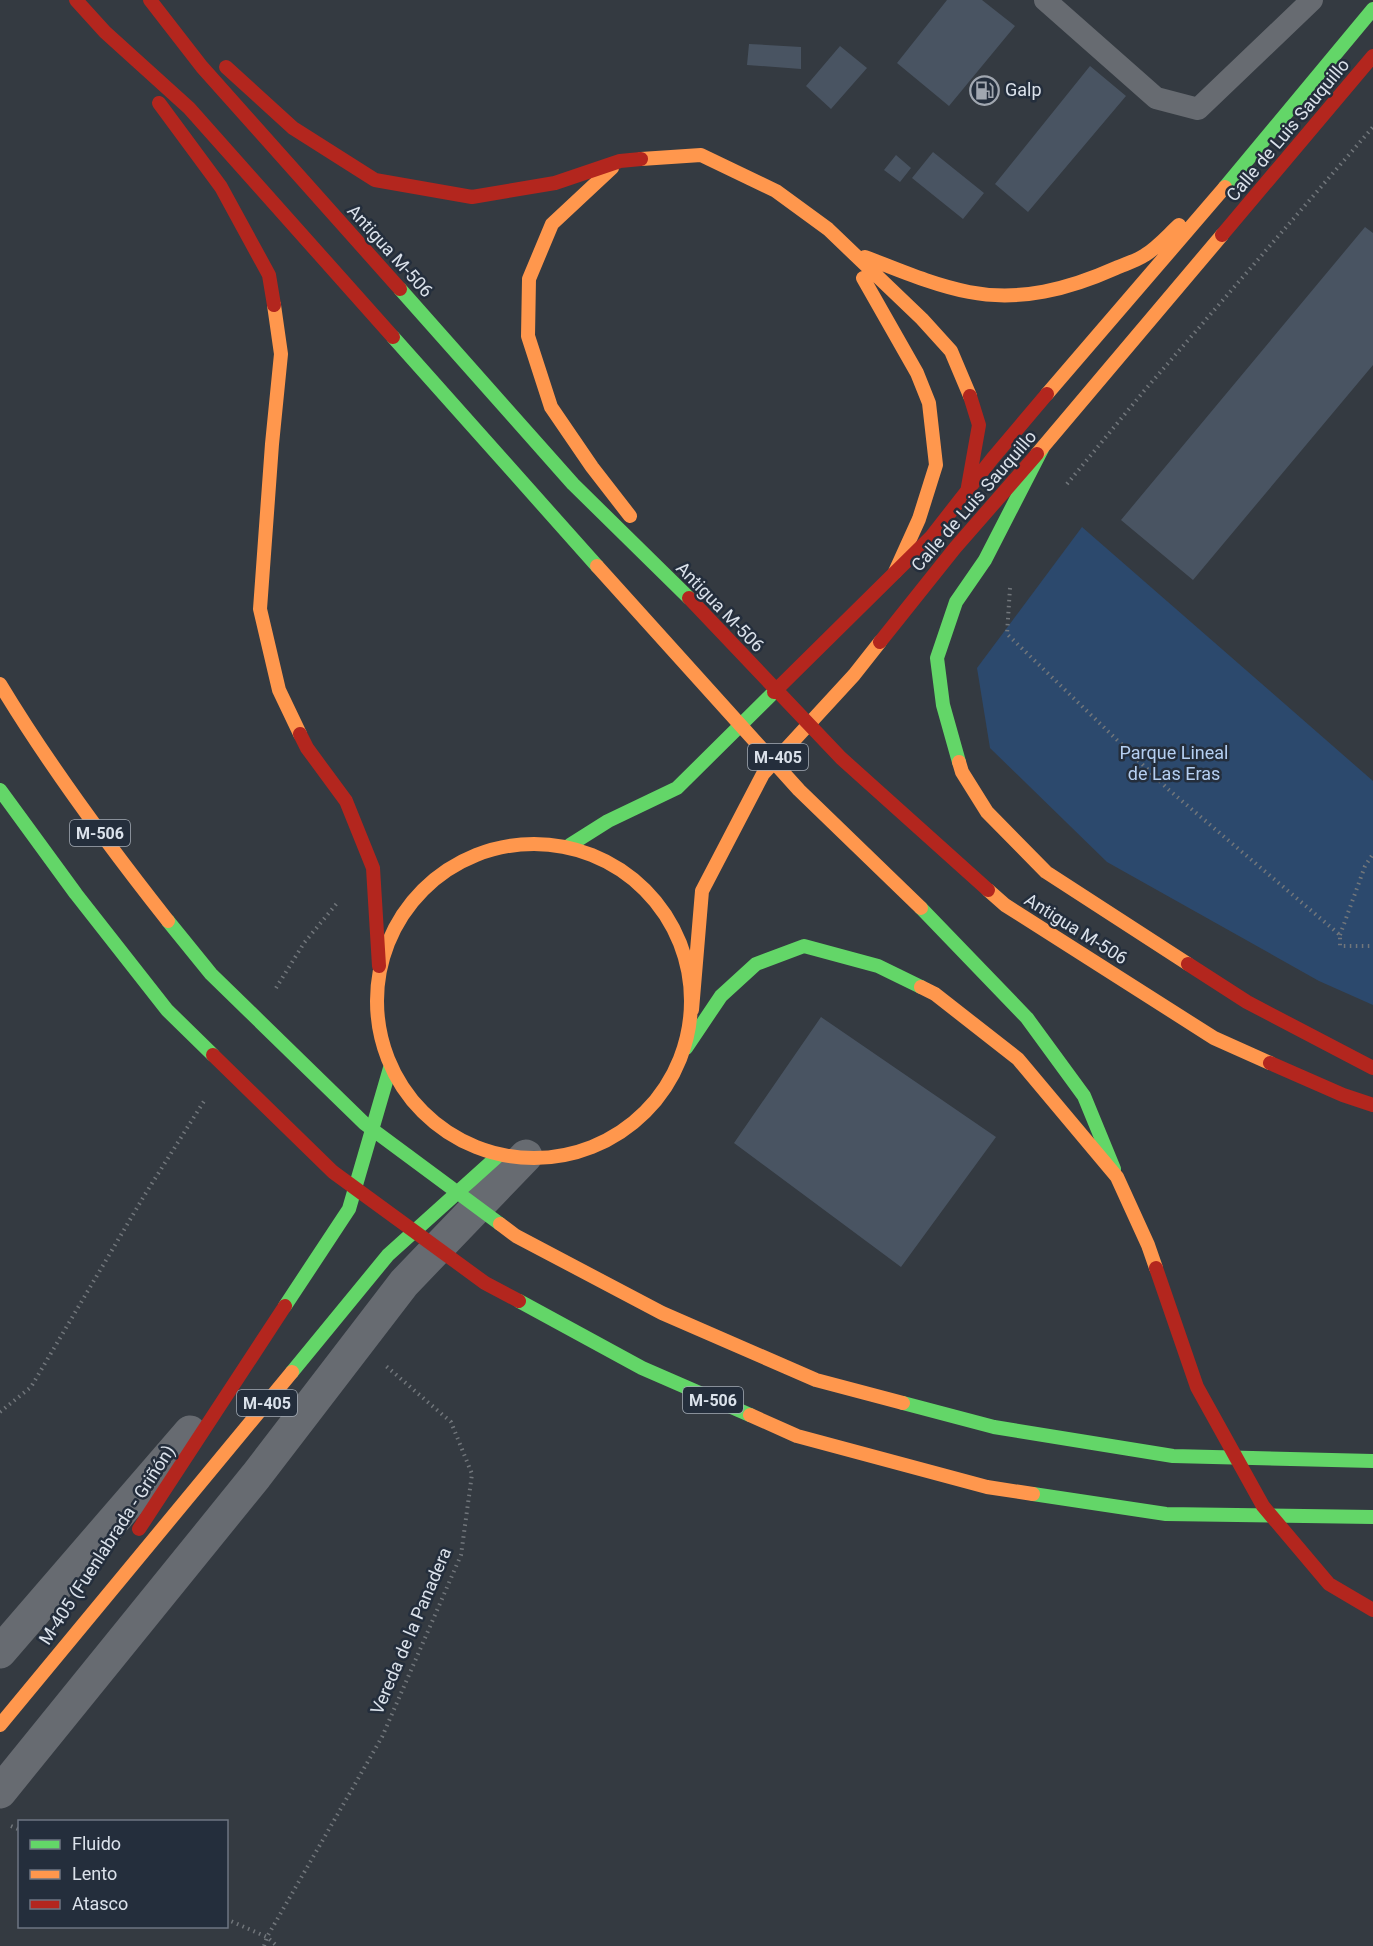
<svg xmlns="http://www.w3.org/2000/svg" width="1373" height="1946" viewBox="0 0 1373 1946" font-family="Roboto,sans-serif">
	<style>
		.green { fill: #2c496d }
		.building { fill: #495462 }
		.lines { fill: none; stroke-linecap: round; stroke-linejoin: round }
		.path { stroke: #71767b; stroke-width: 4; stroke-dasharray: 1.5 4.5; stroke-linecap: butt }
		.lane { stroke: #676b71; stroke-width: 22 }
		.street { stroke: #676b71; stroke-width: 33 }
		.fast { stroke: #63d668; stroke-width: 14 }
		.slow { stroke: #ff974d; stroke-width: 14 }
		.jam { stroke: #b3261e; stroke-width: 14 }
		.labels { text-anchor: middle; stroke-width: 5; stroke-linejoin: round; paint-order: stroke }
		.shield { fill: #242e3c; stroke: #a4acb6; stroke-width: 1.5 }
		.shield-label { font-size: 16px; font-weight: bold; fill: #dbe2eb }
		.poi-label { font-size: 18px; fill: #dbe2eb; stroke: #242e3c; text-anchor: start }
		.street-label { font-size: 18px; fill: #dbe2eb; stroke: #242e3c }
		.park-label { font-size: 18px; fill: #b5cff1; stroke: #242e3c }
	</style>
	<rect width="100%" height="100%" fill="#343a41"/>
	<path class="green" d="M1082,527L1373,781V1005L1319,981L1107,862L990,748L977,668Z"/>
	<path class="building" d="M947,0H982L1015,26L949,106L897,63Z
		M749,44L801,47V69L747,65Z
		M840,46L867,68L831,109L806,86Z
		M1090,66L1126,96L1028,212L995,184Z
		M933,152L984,193L963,219L912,178Z
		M896,155L911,168L900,182L884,170Z
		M1365,227L1373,233V365L1193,580L1121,520Z
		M821,1017L996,1137L901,1267L734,1143Z"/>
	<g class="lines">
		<path class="path" d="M1067,484L1144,391L1373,127
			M1010,588L1007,634L1169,790L1340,935V946H1373
			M1340,935L1365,866L1373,854
			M276,988L304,943L338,902
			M0,1412L31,1387L144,1196L206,1098
			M11,1826L20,1830
			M226,1919L267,1937L277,1946
			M264,1946L267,1937L382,1737L461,1555L472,1474L451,1422L386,1366"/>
		<path class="lane" d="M1045,0L1156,98L1198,109L1312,0"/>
		<path class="street" d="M0,1652L190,1432
			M0,1792L256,1476L404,1283L526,1156"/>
		<path class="fast" d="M1225,187L1373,9
			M400,289L573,484L689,598
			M393,337L597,566
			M959,762L943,705L937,658L956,602L985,560L1042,449
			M0,790L76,894L167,1010L213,1055
			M570,845L608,821L677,788L774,692
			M921,908L1027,1018L1084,1096L1114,1169
			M168,921L211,974L365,1124L500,1224
			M686,1048L721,996L756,964L804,946L878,966L921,987
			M519,1301L642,1368L750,1415
			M285,1306L349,1209L390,1068
			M292,1372L388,1255L499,1155
			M903,1403L994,1427L1173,1456L1373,1461
			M1033,1494L1166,1514L1373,1517"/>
		<path class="slow" d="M641,159L701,155L776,191L828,229L922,319L951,351L970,396
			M612,168L552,224L529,279L528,336L551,407L592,467L630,516
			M865,257C899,270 933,285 969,292C1020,302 1069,289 1116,268C1125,264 1136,261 1145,255C1158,247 1168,235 1179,225
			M863,278L917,373L929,403L936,465L919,519L895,572
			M274,305L281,354L272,444L260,609L279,690L300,734
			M1047,394L1225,187
			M1037,454L1222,235
			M597,566L799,790L921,908
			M0,684C50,767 108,845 168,921
			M959,762L962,772L987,812L1046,872L1188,964
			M377 1001a157 157 0 1 1 314 0a157 157 0 1 1-314 0Z
			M988,890L1005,905L1214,1038L1270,1063
			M921,987L935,994L1018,1059L1117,1177L1148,1245L1156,1268
			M692,1010L702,891L763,774L854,675L880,642
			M500,1224L516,1236L662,1313L816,1380L903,1403
			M750,1415L797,1436L987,1487L1033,1494
			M0,1725L292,1372"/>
		<path class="jam" d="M76,0L105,32L189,108L393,337
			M150,0L202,67L400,289
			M226,67L293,128L375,180L472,197L555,183L620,161L641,159
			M159,103L221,187L269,275L274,305
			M1222,235L1373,56
			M966,498L979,425L970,396
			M689,598L841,758L988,890
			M880,642L955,548L1037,454
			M774,692L931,537L992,459L1047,394
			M300,734L307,748L346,801L373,868L379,966
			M1188,964L1247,1002L1373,1068
			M213,1055L333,1172L485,1283L519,1301
			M1270,1063L1343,1095L1373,1105
			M1156,1268L1197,1387L1263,1506L1329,1584L1373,1610
			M139,1529L285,1306"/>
	</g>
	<defs>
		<symbol id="fuel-ring" viewBox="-11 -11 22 22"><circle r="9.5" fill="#242e3c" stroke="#a1a7b0" stroke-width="1.5"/><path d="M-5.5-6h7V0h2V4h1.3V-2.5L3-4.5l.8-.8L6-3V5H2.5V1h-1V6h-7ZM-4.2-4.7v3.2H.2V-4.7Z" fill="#a1a7b0"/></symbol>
	</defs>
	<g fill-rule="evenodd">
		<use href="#fuel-ring" x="968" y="74" width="33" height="33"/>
	</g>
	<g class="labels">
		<g class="shield">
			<rect x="748" y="744" width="60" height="26" rx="4.5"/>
			<rect x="70" y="820" width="60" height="26" rx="4.5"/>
			<rect x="683" y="1387" width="60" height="26" rx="4.5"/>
			<rect x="237" y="1390" width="60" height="26" rx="4.5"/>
		</g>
		<g class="shield-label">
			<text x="778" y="763">M-405</text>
			<text x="100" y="839">M-506</text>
			<text x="713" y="1406">M-506</text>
			<text x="267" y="1409">M-405</text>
		</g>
		<g class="poi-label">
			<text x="1005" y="96">Galp</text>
		</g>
		<g class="street-label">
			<text transform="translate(1288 130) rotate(-50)" y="6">Calle de Luis Sauquillo</text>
			<text transform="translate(390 251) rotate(48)" y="6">Antigua M-506</text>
			<text transform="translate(974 501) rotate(-49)" y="6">Calle de Luis Sauquillo</text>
			<text transform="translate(720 607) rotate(46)" y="6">Antigua M-506</text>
			<text transform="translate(1076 929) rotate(32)" y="6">Antigua M-506</text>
			<text transform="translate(107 1545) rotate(-57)" y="6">M-405 (Fuenlabrada - Griñón)</text>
			<text transform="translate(411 1631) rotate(-67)" y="6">Vereda de la Panadera</text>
		</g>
		<g class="park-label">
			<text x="1174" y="759">Parque Lineal<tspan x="1174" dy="21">de Las Eras</tspan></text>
		</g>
	</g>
	<rect x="18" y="1820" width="210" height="108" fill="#242e3c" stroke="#6d7682" stroke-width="1.5"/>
	<rect x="30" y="1840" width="30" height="9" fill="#63d668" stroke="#6d7682" stroke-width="1.5"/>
	<text x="72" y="1850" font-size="18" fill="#dbe2eb">Fluido</text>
	<rect x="30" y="1870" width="30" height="9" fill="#ff974d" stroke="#6d7682" stroke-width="1.5"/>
	<text x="72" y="1880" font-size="18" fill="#dbe2eb">Lento</text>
	<rect x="30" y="1900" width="30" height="9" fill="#b3261e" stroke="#6d7682" stroke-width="1.5"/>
	<text x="72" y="1910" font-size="18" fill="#dbe2eb">Atasco</text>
</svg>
